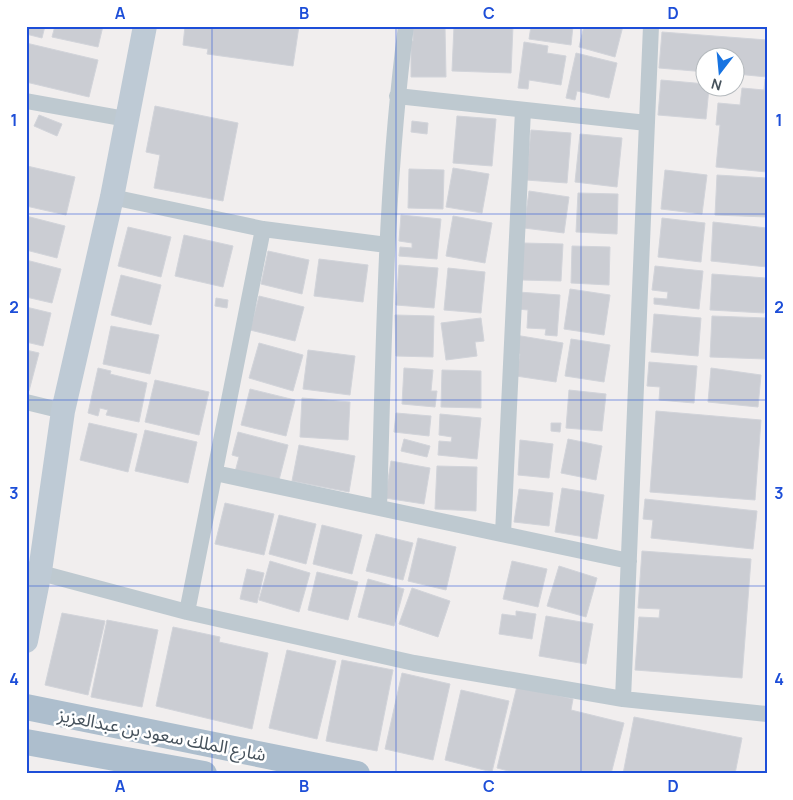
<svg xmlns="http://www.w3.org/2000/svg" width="793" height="800" viewBox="0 0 793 800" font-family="Manrope,'Noto Sans Arabic',sans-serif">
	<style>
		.building { fill: #cbcdd3; stroke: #d2d4da }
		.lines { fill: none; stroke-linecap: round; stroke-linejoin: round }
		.street { stroke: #bec9d0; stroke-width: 16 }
		.secondary { stroke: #becad5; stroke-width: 24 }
		.primary { stroke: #adbecd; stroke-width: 26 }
		.grid { fill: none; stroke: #1d4ed8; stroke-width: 1; stroke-opacity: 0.55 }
		.labels { text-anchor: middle; stroke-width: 5; stroke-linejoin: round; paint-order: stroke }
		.street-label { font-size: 18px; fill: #46525c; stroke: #fff }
		.neatline { fill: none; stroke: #1d4ed8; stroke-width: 2 }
		.grid-label { font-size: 16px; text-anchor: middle; font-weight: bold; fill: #1d4ed8 }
	</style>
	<rect width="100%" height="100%" fill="#f1eeee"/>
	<path class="building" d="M26,26H45L42,38L26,34Z
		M55,26H103L98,47L52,37Z
		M185,26H299L293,66L207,54L208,49L183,45Z
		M413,26H445L446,77H411V41H413Z
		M454,26H513L511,73L452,71Z
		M531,26H573L571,45L529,39Z
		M584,26H623L615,57L579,47Z
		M662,32L767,40V77L736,74V58H706V72L659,68Z
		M524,42L548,46L547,53L566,56L561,85L529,80L528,89L518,88Z
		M26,43L98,60L89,97L26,82Z
		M576,53L617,63L609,98L577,91L575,100L566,98Z
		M765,79L767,80V172L716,167L720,125H716L718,103L740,105L742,88L764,90Z
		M661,80L706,84V88H709L706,119L658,115Z
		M155,106L238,123L223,201L154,188L160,155L146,152Z
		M39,115L62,124L57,136L34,126Z
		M457,116L496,119L492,166L453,163Z
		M412,121L428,123L427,134L411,132Z
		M531,130L571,133L567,183L526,180Z
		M580,134L622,138L617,187L575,182Z
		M27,166L75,177L66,215L26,206Z
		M453,168L489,174L482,213L446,207Z
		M409,169L444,170L443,209L408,208Z
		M665,170L707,175L702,214L661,209Z
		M717,175L767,178V217L715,215Z
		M529,191L569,197L564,233L524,228Z
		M578,193L618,194L617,234L576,232Z
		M401,215L441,219L437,259L399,256L400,247L412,248V243L399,241Z
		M26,216L65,226L57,258L26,250Z
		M453,216L492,223L485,263L446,256Z
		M662,218L705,223L701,262L658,257Z
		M713,222L767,228V267L711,261Z
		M128,227L171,237L161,277L118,266Z
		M184,235L233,246L223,287L175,276Z
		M523,243L563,244L561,281L522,280Z
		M572,246L610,247L609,285L571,283Z
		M268,251L309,260L302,294L261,284Z
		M319,259L368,265L363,302L314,296Z
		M26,260L61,269L52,303L26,297Z
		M399,265L438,268L434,308L396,305Z
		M655,266L703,271L699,309L654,304V298L667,299L668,292L652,290Z
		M448,268L485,272L481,313L444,310Z
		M712,274L766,278L764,313L710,310Z
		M121,275L161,285L151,325L111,315Z
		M570,289L610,295L604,335L564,329Z
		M518,292L560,295L557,336L545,335L546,329L527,328L528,310L517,309Z
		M259,296L304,307L295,341L250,330Z
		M216,298L228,300L227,308L215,306Z
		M26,307L51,313L43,346L26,342Z
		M654,314L701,318L698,356L651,352Z
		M395,315L434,316L433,357L396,356Z
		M712,316L767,318L765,359L710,357Z
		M481,318L484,341L475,342L477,356L446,360L441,323Z
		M111,326L159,335L150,374L103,364Z
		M515,335L563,343L556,382L516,376L520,354L512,353Z
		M571,339L610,345L604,382L565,376Z
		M259,343L303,355L293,391L249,378Z
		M26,350L39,353L29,391L26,390Z
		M308,350L355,356L350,395L303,389Z
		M649,362L697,366L694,403L659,400L660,387L647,386Z
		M98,368L111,371L110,374L147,383L139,422L106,415L108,410L100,408L98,416L88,413Z
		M404,368L433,370L431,391H437L435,407L402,404Z
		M711,368L761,375L758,407L708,402Z
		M442,370L481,371V408L441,407Z
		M155,380L209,392L199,435L145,422Z
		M250,389L295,400L286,436L241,425Z
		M569,390L606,394L602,431L566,428Z
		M302,398L350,402L348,440L300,437Z
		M656,411L761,420L755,500L650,492Z
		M396,413L431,416L429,436L394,432Z
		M440,414L481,418L477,459L438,455L439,441L451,442L452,437L439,435Z
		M89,423L137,434L128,472L80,460Z
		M551,423H561L560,432L551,431Z
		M145,430L197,442L188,483L135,471Z
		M238,432L288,445L278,484L235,472L239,457L232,455Z
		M404,439L430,446L427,457L401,451Z
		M568,439L602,446L596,480L561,473Z
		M520,440L553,444L549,478L518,475Z
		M299,445L355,456L349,492L292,481Z
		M391,461L430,468L424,504L385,498Z
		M437,466L477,467L476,511L435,509Z
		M562,488L604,495L597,539L555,532Z
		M519,489L553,493L549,526L514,522Z
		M645,499L757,511L753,549L651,538L653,520L643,519Z
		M225,503L274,514L264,555L215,544Z
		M279,515L316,524L306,564L269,554Z
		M322,525L362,535L352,574L313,564Z
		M376,534L413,543L403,580L366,571Z
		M418,538L456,547L446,590L408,581Z
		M642,551L751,559L742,678L635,670L639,617L659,618L660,609L638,608Z
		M270,561L310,573L299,612L259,600Z
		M512,561L547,569L538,607L503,599Z
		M559,566L597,578L586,617L547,606Z
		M247,569L264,573L257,603L240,599Z
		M317,572L358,582L348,620L308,610Z
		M368,579L404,589L394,626L358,617Z
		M412,588L450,601L438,637L399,624Z
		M516,611L536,614L532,639L499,634L502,614L516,616Z
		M62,613L105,621L88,695L45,685Z
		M546,616L593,624L586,664L539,656Z
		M107,620L158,630L142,707L91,697Z
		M173,627L220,637L219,642L268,653L252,729L156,706Z
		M287,650L336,661L317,739L269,728Z
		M342,660L393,670L377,751L326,741Z
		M402,673L450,684L433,760L385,749Z
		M517,686L573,699L571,710L624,723L611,774H520L497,768Z
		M461,690L509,701L492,772L445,760Z
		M634,717L742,738L735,774H623Z"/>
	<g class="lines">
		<path class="street" d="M397,96L647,123
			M26,101L126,119
			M112,197L263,229L387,245
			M26,402L63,411
			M215,473L629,561
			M379,508C384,347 385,186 406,26
			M503,534L523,110
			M26,569L187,612L414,663L623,699L767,714
			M187,612L263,229
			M623,699L651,26"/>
		<path class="secondary" d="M26,641L40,571L63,411L112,197L145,26"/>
		<path class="primary" d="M26,707L357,774
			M26,742L204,774"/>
	</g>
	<path class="grid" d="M212,26V774M396,26V774M581,26V774M26,214H767M26,400H767M26,586H767"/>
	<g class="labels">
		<g class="street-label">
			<text transform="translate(162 735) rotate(11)" y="6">شارع الملك سعود بن عبدالعزيز</text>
		</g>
	</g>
	<rect width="793" height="800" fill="none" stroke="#ffffff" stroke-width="55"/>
	<g transform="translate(720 72) rotate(196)"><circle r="24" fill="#ffffff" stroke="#b5babe"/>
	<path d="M0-4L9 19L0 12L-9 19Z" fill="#1773e1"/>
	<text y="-8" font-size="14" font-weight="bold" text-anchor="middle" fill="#46525c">N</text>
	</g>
	<rect x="28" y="28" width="738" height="744" class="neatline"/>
	<g class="grid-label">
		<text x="120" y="19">A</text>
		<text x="304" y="19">B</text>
		<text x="489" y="19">C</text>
		<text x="673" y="19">D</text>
		<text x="14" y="126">1</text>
		<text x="779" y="126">1</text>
		<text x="14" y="313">2</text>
		<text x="779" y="313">2</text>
		<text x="14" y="499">3</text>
		<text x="779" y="499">3</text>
		<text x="14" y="685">4</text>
		<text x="779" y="685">4</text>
		<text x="120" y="792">A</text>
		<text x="304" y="792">B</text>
		<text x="489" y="792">C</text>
		<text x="673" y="792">D</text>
	</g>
</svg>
